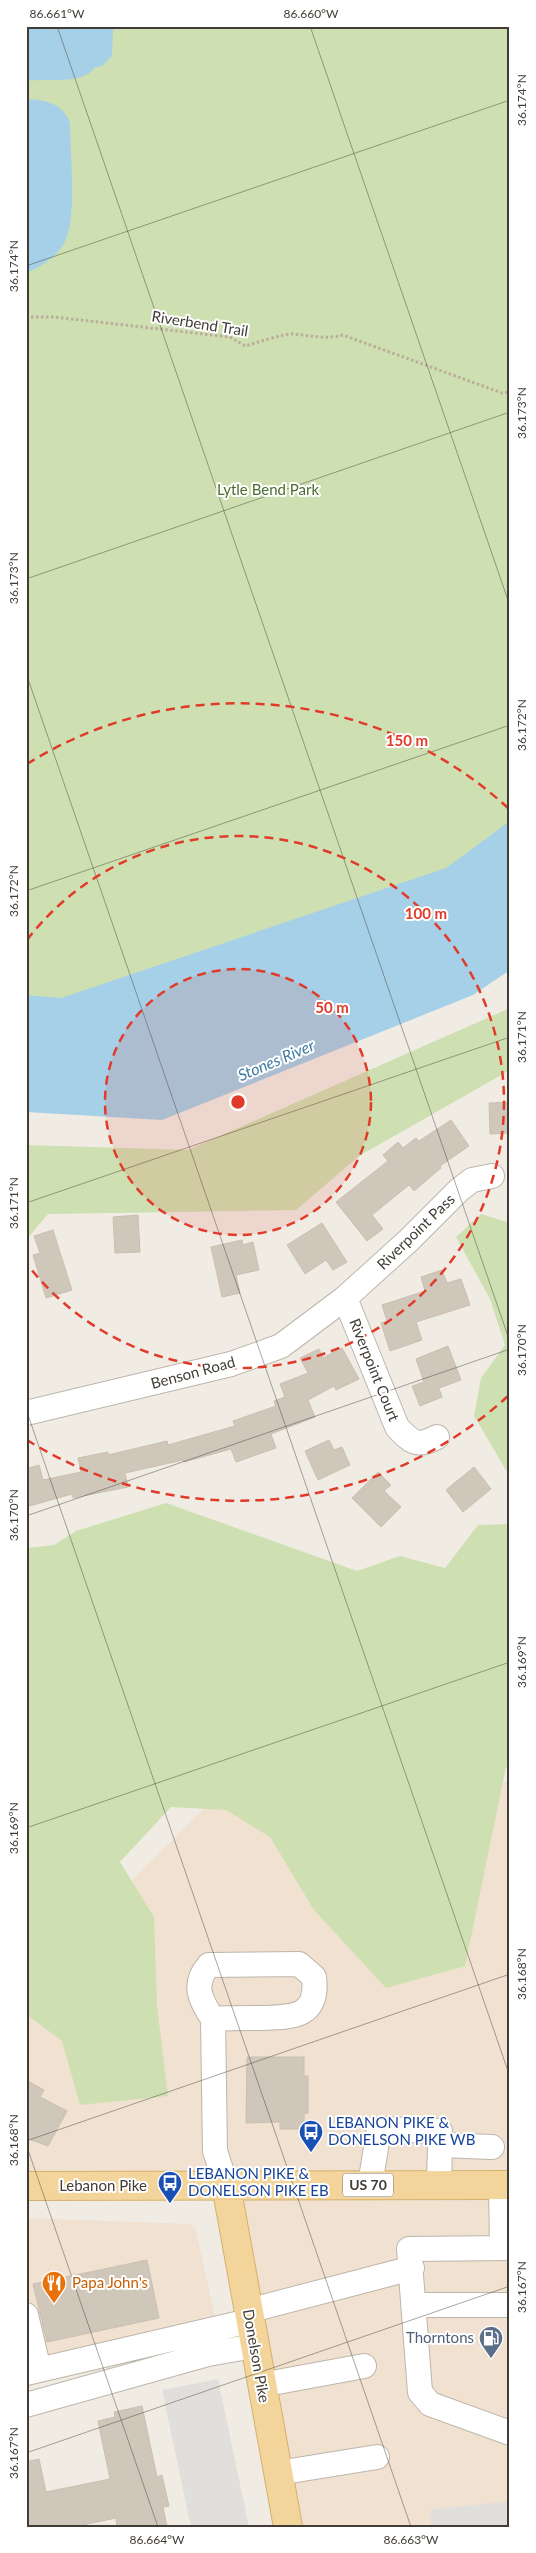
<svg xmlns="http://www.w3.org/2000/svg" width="536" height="2553" viewBox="0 0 536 2553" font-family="Lato,sans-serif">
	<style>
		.commercial { fill: #f0e1d1 }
		.green { fill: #cee0b1 }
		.parking { fill: #e1dfdc }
		.water { fill: #a6d0e7 }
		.building { fill: #d0c7bb; stroke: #cabeaf }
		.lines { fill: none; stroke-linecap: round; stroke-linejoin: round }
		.minor-casing { stroke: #bdb6ab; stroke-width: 26 }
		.major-casing { stroke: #d5b06d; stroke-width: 30 }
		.path { stroke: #baad9b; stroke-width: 3; stroke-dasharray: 2.5 2.5; stroke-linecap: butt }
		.minor { stroke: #fff; stroke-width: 24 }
		.major { stroke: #f3d49b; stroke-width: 28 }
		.ticks { fill: none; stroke: #413c35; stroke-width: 1; stroke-opacity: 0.45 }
		.ring { fill: none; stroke: #e23a29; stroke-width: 2.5; stroke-dasharray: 9 6 }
		.labels { text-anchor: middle; stroke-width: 4; stroke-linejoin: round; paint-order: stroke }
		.shield { fill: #fff; stroke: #7a7672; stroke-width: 1 }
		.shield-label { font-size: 14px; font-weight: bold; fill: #413c35 }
		.street-label { font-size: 15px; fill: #413c35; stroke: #fff }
		.park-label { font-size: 15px; fill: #4a6c2f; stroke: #fff }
		.transit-label { font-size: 15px; fill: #164399; stroke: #fff; text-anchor: start }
		.food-label { font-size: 15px; fill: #c56008; stroke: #fff; text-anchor: start }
		.service-label { font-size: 15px; fill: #4e5e75; stroke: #fff; text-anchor: end }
		.water-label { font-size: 16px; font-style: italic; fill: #3b7ca1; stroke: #fff }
		.centre { fill: #e23a29; stroke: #fff; stroke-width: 2.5 }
		.ring-label { font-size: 15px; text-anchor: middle; font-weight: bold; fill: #e23a29; stroke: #fff; stroke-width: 4; stroke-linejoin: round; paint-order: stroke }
		.neatline { fill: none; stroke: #413c35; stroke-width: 2 }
		.ticks-label { font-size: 12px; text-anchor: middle; fill: #413c35 }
	</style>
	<rect width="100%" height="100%" fill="#f0ece4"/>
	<path class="commercial" d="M510,1782V2527H288L226,2185L26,2186V1899L80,1931L223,1790Z
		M26,2218L190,2224L196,2230L220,2340L26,2387Z"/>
	<path class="green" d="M26,26H510V954L26,1099Z
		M510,1008V1070L359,1156L296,1210L48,1214L26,1240V1145L188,1150Z
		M481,1214L510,1223V1477L474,1416L481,1378L505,1345L490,1299L456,1237Z
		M166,1503L357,1571L400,1556L445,1568L478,1525L510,1524V1767H506L465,1966L386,1988L314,1910L270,1837L226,1810L171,1807L120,1862L154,1917L157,2006L168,2096L80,2105L62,2041L26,2014V1548L54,1545L76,1531Z"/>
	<path class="parking" d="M218,2379L249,2527H191L162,2390Z
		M510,2501V2527H431L430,2510Z"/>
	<path class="water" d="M26,26H113L112,56L102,66L94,68C84,85 44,78 26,81Z
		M26,99C46,100 63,103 70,123C70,154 77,212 66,239C60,255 42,266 26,273Z
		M510,821V970L473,995L162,1120L26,1112V995L61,998L446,868Z"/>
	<path class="building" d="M510,1102V1133L490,1134L489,1103Z
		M451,1120L469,1146L440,1166L441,1168L414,1191L409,1185L372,1215L383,1229L367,1241L336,1202L388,1161L383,1155L398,1142L403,1148L416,1138L419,1141Z
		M138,1215L140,1252L115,1253L113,1217Z
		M322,1223L347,1262L333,1270L326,1260L305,1274L287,1245Z
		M53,1230L72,1290L46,1298L33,1255L40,1253L34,1236Z
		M242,1240L243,1245L253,1242L259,1270L236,1275L240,1293L222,1297L211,1247Z
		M442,1270L447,1283L461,1279L470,1305L416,1322L422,1340L390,1351L381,1323L387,1321L382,1305L425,1291L421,1277Z
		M448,1346L461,1380L439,1388L442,1397L420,1406L412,1386L424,1382L416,1359Z
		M342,1348L359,1379L336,1390L334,1386L308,1400L315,1417L271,1434L276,1448L236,1462L231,1449L184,1462L183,1460L125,1473L128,1487L73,1498L72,1494L26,1507V1469L39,1465L43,1480L81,1472L78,1458L108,1452V1455L167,1441L168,1445L235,1426L233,1421L276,1406L274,1401L285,1397L280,1384L308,1373L300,1358L319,1349L323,1358Z
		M329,1440L334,1450L342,1447L350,1465L318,1480L305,1451Z
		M474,1467L491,1489L463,1512L446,1490Z
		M378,1472L391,1485L384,1491L401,1507L381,1527L352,1498Z
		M247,2057H304V2076H308V2113L304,2114V2129H280V2122L246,2123Z
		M26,2080L44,2090L40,2097L67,2111L48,2146L26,2138Z
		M147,2260L159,2318L47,2342L33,2284Z
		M142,2406L157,2477L162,2475L169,2506L163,2507L167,2527H117L116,2518L73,2527H26V2462L39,2459L46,2492L110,2479L98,2421L115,2417L114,2412Z"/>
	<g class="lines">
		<defs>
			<path id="minor" d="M345,1298L397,1427C411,1442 417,1448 437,1437
				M26,1413L231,1364L281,1346L345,1298L408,1241L459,1190L472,1180L492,1176
				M213,2019C229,2018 245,2018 261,2018C292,2017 319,2018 314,1977L299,1964L209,1965C192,1984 200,2000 213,2019L215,2151L226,2185
				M370,2185L379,2129L440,2131V2145L492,2147
				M439,2185L440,2145
				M501,2185L502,2248
				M510,2248L409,2249L420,2392L430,2404L510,2433
				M414,2305H510
				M248,2311L412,2268
				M26,2315L39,2370
				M26,2373L249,2321
				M261,2385L364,2366
				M26,2405L208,2354L254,2346
				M278,2473L377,2457"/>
			<path id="major" d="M226,2185L288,2527
				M26,2186L510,2185"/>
		</defs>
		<use href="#minor" class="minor-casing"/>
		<use href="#major" class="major-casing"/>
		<path class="path" d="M26,317H54L230,337L245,346C256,343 282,334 292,334C309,335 325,340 343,335L502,393L510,392"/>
		<use href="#minor" class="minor"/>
		<use href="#major" class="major"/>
	</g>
	<path class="ticks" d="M57,26L510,1342M310,26L510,606M26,266L510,100M26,579L510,412M26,673L510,2077M26,891L510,725M26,1203L510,1037M26,1409L411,2527M26,1516L510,1349M26,1828L510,1662M26,2141L510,1974M26,2144L158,2527M26,2453L510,2286"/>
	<circle cx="238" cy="1102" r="133" fill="#e23a29" fill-opacity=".12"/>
	<g class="ring">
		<circle cx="238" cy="1102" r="133"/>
		<path d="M27 940A266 266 0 1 1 27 1264"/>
		<path d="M508 1396A399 399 0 0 1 27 1440M27 764A399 399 0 0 1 508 808"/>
	</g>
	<defs>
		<symbol id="bus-pin" viewBox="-11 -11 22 30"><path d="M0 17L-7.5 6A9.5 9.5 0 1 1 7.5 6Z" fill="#1a4fb4" stroke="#fff"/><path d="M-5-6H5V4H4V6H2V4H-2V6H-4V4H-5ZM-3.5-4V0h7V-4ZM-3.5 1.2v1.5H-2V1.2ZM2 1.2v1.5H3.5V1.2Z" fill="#fff"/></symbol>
		<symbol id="restaurant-pin" viewBox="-11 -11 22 30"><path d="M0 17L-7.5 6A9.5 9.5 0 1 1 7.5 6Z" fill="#e8710a" stroke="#fff"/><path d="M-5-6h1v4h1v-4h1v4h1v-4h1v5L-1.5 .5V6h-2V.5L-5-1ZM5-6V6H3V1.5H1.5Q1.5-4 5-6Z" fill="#fff"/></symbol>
		<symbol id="fuel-pin" viewBox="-11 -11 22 30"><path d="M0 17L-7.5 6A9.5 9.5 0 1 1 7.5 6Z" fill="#5c6f8a" stroke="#fff"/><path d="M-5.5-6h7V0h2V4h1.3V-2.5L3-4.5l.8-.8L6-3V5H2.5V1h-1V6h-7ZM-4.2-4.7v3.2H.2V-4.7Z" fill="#fff"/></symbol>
	</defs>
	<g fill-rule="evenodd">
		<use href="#bus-pin" x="297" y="2118" width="28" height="38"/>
		<use href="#bus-pin" x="156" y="2169" width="28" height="38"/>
		<use href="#restaurant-pin" x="40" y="2269" width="28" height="38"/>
		<use href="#fuel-pin" x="477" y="2324" width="28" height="38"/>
	</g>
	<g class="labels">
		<rect class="shield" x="343" y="2173.5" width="50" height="23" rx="4"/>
		<g class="shield-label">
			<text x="368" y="2190">US 70</text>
		</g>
		<g class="street-label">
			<text transform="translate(200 324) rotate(9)" y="5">Riverbend Trail</text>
			<text transform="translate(416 1232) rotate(-44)" y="5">Riverpoint Pass</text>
			<text transform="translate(374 1370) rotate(68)" y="5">Riverpoint Court</text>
			<text transform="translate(193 1373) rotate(-15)" y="5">Benson Road</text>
			<text x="103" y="2191">Lebanon Pike</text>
			<text transform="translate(256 2356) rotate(80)" y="5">Donelson Pike</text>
		</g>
		<g class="park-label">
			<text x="268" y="495">Lytle Bend Park</text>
		</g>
		<g class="transit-label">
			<text x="328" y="2128">LEBANON PIKE &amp;<tspan x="328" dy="17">DONELSON PIKE WB</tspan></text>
			<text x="188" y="2179">LEBANON PIKE &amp;<tspan x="188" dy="17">DONELSON PIKE EB</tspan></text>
		</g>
		<g class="food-label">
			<text x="72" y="2288">Papa John's</text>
		</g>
		<g class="service-label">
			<text x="474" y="2343">Thorntons</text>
		</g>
		<g class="water-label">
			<text transform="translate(276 1060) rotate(-23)" y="6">Stones River</text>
		</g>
	</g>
	<circle cx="238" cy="1102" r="8" class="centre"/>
	<g class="ring-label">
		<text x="407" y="746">150 m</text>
		<text x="426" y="919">100 m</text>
		<text x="332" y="1013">50 m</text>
	</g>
	<rect width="536" height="2553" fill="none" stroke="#ffffff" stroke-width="55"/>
	<rect x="28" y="28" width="480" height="2498" class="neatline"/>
	<g class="ticks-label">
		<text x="57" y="18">86.661°W</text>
		<text x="311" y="18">86.660°W</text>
		<text transform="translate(522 100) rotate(-90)" y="4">36.174°N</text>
		<text transform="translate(14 266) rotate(-90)" y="4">36.174°N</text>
		<text transform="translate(522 413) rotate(-90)" y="4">36.173°N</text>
		<text transform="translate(14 578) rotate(-90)" y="4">36.173°N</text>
		<text transform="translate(522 725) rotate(-90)" y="4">36.172°N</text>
		<text transform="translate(14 891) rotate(-90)" y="4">36.172°N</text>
		<text transform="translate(522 1037) rotate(-90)" y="4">36.171°N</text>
		<text transform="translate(14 1203) rotate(-90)" y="4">36.171°N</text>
		<text transform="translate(522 1350) rotate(-90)" y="4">36.170°N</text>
		<text transform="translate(14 1515) rotate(-90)" y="4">36.170°N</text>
		<text transform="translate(522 1662) rotate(-90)" y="4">36.169°N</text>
		<text transform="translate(14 1828) rotate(-90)" y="4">36.169°N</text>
		<text transform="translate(522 1974) rotate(-90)" y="4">36.168°N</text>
		<text transform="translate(14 2140) rotate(-90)" y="4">36.168°N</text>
		<text transform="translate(522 2287) rotate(-90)" y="4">36.167°N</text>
		<text transform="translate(14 2453) rotate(-90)" y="4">36.167°N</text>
		<text x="157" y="2544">86.664°W</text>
		<text x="411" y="2544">86.663°W</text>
	</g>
</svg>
